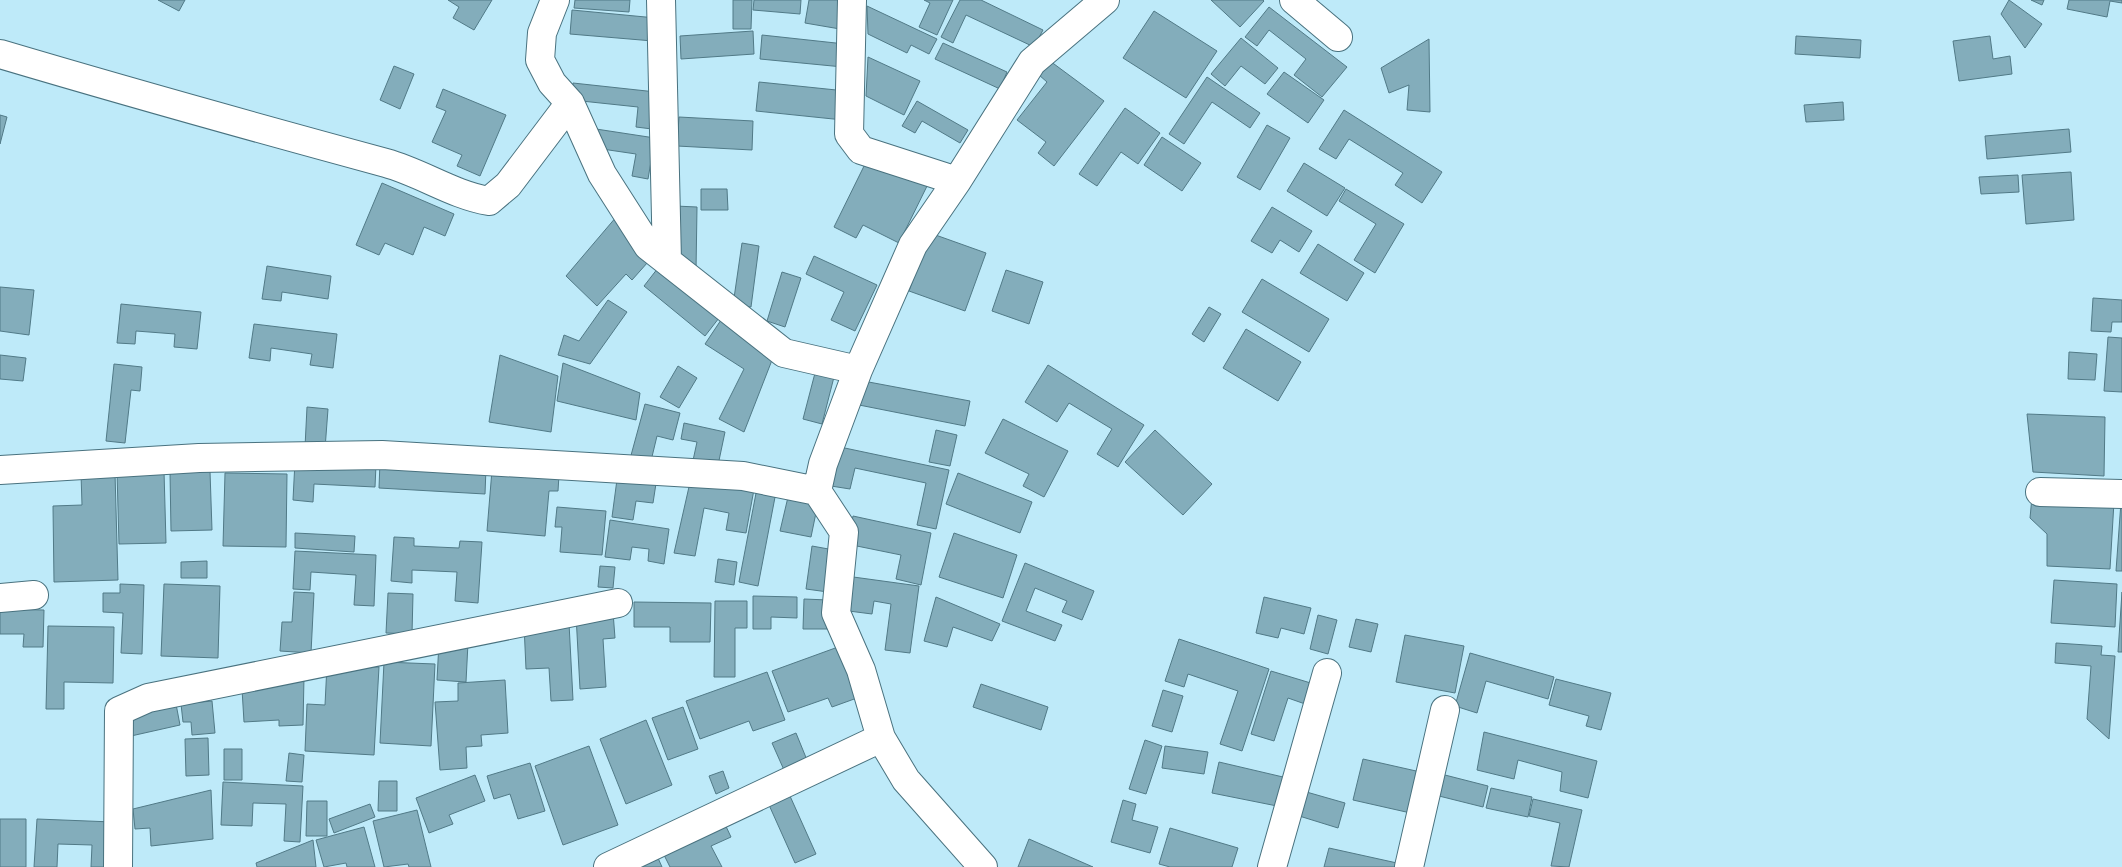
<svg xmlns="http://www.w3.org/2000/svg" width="2122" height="867" viewBox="0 0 2122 867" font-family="'Times New Roman',serif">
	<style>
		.building { fill: #83adbb; stroke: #517a87 }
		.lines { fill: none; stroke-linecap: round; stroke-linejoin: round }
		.minor-casing { stroke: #49727f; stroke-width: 30 }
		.minor { stroke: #fff; stroke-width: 28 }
	</style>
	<rect width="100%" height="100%" fill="#beeaf9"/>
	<path class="building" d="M158,0H185L179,11Z
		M448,0H492L474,30L453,18L459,7Z
		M575,0H630L629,12L574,8Z
		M733,0H752L751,29H733Z
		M754,0H801L800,14L753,10Z
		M809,0H845L840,29L805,23Z
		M924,0H953L937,35L919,27L930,3Z
		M960,0H981L1043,30L1034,47L966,15L953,43L941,37Z
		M1211,0H1263L1264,1L1240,27Z
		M2009,0L2042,24L2025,48L2001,14Z
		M2031,0H2044L2042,5Z
		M2069,0H2122V3L2110,1L2107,17L2067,9Z
		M867,6L937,39L929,54L911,45L907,53L868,34Z
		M1269,7L1347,67L1322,97L1294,75L1306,59L1269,30L1257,46L1245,37Z
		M572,10L656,18L653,41L570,34Z
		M1154,11L1217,51L1186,98L1123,58Z
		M753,31L754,54L681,59L680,36Z
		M762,35L845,44L843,67L760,59Z
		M1796,36L1861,40L1860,58L1795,54Z
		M1990,36L1993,59L2010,56L2012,74L1959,81L1953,41Z
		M1241,38L1278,68L1265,84L1241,66L1225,86L1211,74Z
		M1429,39L1430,112L1407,110L1409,85L1389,93L1381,68Z
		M943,43L1007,72L1000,89L935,59Z
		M868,57L920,81L904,115L866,96Z
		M1050,61L1104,101L1054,166L1038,153L1046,142L1017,120L1047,82L1039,75Z
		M394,66L414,74L400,109L380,100Z
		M1284,72L1324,100L1308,123L1267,94Z
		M1207,77L1260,113L1250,128L1212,102L1184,144L1169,134Z
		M759,82L846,91L843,120L756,111Z
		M573,83L656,92L652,129L636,127L638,107L572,100Z
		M443,89L506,115L480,176L457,166L462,155L432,142L446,111L436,107Z
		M917,101L968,130L960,143L922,121L915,133L902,126Z
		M1843,102L1844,120L1806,122L1804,105Z
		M1125,108L1160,133L1138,164L1121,152L1097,186L1079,174Z
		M1344,110L1442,172L1422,203L1395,185L1403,173L1349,139L1336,159L1319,149Z
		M0,115L7,117L0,144Z
		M679,117L753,121L752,150L677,146Z
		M1267,125L1290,138L1260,190L1237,177Z
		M596,129L655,138L648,179L632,176L636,154L602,149Z
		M2069,129L2071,152L1987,159L1985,136Z
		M1162,137L1201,163L1182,191L1144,165Z
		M867,160L930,180L899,243L863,225L856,238L834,227Z
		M1304,163L1345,188L1327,216L1287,191Z
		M2071,172L2074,220L2026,224L2022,175Z
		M2018,175L2019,192L1981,194L1979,177Z
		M382,183L454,214L445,236L424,227L413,255L385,243L379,255L356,245Z
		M701,189H727L728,210H701Z
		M1346,189L1404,224L1375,273L1354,260L1376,224L1339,201Z
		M675,206L697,207L696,272L672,258Z
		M1272,207L1312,231L1299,252L1280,240L1272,253L1251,241Z
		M617,216L648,262L632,280L626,274L597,306L566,276Z
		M930,233L986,253L965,311L909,291Z
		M742,243L759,246L751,307L733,305Z
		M1318,244L1364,273L1347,301L1300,273Z
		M814,256L877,285L855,331L831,320L844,292L806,274Z
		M267,266L331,276L328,299L282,292L281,301L262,299Z
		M658,268L719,318L705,336L644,286Z
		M1006,270L1043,282L1029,324L992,311Z
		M782,272L801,278L785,327L767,321Z
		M1262,279L1329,319L1309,352L1242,312Z
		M0,287L34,290L29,335L0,331Z
		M2093,298L2122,300V322H2112L2111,332L2091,331Z
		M608,300L627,312L590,364L558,355L564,335L579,341Z
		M121,304L201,312L197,349L174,347L175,334L136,331L135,344L117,343Z
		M1209,307L1221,314L1204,342L1192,334Z
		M721,320L774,355L744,432L719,419L744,369L705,344Z
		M254,324L337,334L333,368L310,365L312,354L271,348L270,361L249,358Z
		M1246,329L1301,362L1278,401L1223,368Z
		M2108,337L2122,338V392L2104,391Z
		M2069,352L2097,354L2095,380L2068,379Z
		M0,355L26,358L23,381L0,379Z
		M500,355L558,376L551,432L489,422Z
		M563,363L640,393L636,420L557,401Z
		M114,364L142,367L140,391L131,390L125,443L106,441Z
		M1048,365L1144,425L1118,467L1097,454L1112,429L1069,403L1057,422L1025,402Z
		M678,366L697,378L679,408L660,397Z
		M815,373L834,377L822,424L803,419Z
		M858,380L970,401L965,426L854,404Z
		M645,404L680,413L673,440L657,436L650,465L630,459Z
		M307,407L328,409L325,449L305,447Z
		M2027,414L2105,417L2104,476L2033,472Z
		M1003,419L1068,451L1044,497L1023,486L1029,474L985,453Z
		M684,423L725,432L717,470L692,465L697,442L681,439Z
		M936,430L957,435L950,466L929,462Z
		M1155,430L1212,484L1183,515L1125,462Z
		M840,447L949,470L936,529L917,525L926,483L855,468L850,489L831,486Z
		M295,461L376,465L375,487L314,484L313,502L293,500Z
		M380,462L486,468L485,494L379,488Z
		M492,470L559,475L558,491H549L545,536L487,531Z
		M164,471L166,543L119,544L117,472Z
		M210,471L212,530L171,531L170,472Z
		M618,472L657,477L653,503L636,501L633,520L612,517Z
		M115,473L118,580L54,582L53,506L82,505L81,474Z
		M225,473L287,474L286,547L223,546Z
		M958,473L1032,502L1020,533L946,504Z
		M691,478L755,484L746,533L726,530L729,513L704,508L695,556L674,553Z
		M757,488L776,492L758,586L739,582Z
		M788,497L818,503L811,537L780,531Z
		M2032,497L2114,502L2110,569L2047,566V534L2030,518Z
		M2121,502H2122V571H2116Z
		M557,507L606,511L602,555L560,552L562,527H555Z
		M853,516L931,533L921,585L896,579L901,555L847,544Z
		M610,520L669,529L664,564L648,561L649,549L632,547L630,560L605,557Z
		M295,533L355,536L354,552L295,548Z
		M954,533L1017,555L1003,598L939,577Z
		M394,537L414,538V546L459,548L460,541L482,542L478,603L455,601L457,572L412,570V583L391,581Z
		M812,546L834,550L828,592L806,589Z
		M295,551L376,555L374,606L354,605L356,575L311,572L310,590L293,589Z
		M718,559L737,562L734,585L715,582Z
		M207,561V578H181V562Z
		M1025,563L1094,591L1082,620L1062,612L1067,601L1035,588L1026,611L1062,625L1055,641L1002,621Z
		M600,566L615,567L613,588L598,587Z
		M846,576L919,586L910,653L885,650L891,604L874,601L872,614L841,610Z
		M2054,580L2117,584L2115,627L2051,623Z
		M120,584L144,585L142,654L121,653L123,613L103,612V593H120Z
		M164,584L220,586L218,658L161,656Z
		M294,592L314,593L311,653L280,651L282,622H292Z
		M2122,592V652H2118Z
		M388,593L413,594L412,634L386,633Z
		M753,596L797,597V618L771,617V629H753Z
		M936,597L1000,624L992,641L953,627L947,647L924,641Z
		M1264,597L1311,608L1304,634L1281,628L1278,638L1256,633Z
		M804,599L828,600L827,629H803Z
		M715,601H747V628H735V677H714Z
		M634,602L711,603L710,642H670V627H634Z
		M0,609L44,610L43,647H23L24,634H0Z
		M613,612L615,638L603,639L606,687L580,689L576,615Z
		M1318,615L1337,620L1328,654L1310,649Z
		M1356,619L1378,624L1371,652L1349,647Z
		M569,623L573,700L551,701L549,668L526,669L524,625Z
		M48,626L114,627L113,683L64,682V709H46Z
		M1405,635L1464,646L1455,693L1396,682Z
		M1179,639L1269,669L1242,751L1220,744L1238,691L1188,674L1184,687L1165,681Z
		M439,642L468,643L466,682L437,680Z
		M2056,643L2102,646L2101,655L2115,656L2109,739L2087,719L2091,666L2055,663Z
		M838,647L857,698L832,707L828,698L788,712L772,671Z
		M1470,653L1554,677L1548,699L1486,681L1477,713L1455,706Z
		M384,662L435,664L431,746L380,743Z
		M327,665L379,667L374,755L305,751L307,704L325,705Z
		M1271,671L1314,684L1308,705L1288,698L1274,741L1251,734Z
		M767,672L785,720L753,731L749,721L700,739L686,701Z
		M304,677L303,725L279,726V720L244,722L242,689Z
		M1556,679L1611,693L1601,730L1586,726L1589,716L1549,705Z
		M505,680L508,733L481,735L482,746L466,747L467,768L440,770L435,702L458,701V683Z
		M981,684L1048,707L1041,730L973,707Z
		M1163,690L1183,696L1172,732L1152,726Z
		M212,701L215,733L192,735L191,722H183L181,704Z
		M176,704L180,725L131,736L127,716Z
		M683,707L698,749L668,760L652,718Z
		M646,720L672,785L626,804L600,739Z
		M1484,732L1597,761L1588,798L1560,791L1562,772L1518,760L1514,779L1477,770Z
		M796,733L807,760L784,770L772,743Z
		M208,738L209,775L186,776L185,739Z
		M1145,740L1162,746L1146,794L1129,789Z
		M589,746L618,825L563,845L535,766Z
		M1165,746L1208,752L1204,774L1162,768Z
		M224,749H242V780H224Z
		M289,753L304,755L302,782L286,781Z
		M1363,759L1425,773L1415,814L1353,800Z
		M1219,762L1283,777L1277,806L1212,793Z
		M530,763L545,811L518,819L510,794L494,799L487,776Z
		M723,771L729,788L716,794L709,776Z
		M1441,774L1488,786L1483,807L1435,795Z
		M475,775L485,801L449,815L453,824L429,833L416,798Z
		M379,781H397V811H378Z
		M223,782L303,786L300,842L284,841L286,804L253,803L252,826L221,825Z
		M1491,788L1532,797L1528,817L1486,808Z
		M211,790L213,839L151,846L150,828L135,829L133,809Z
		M1303,791L1345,803L1338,828L1296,815Z
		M790,796L816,854L795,863L769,805Z
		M1533,799L1582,810L1569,867L1551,866L1560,823L1529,816Z
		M1123,800L1136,804L1132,820L1158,827L1150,853L1111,842Z
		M307,801H327V836H306Z
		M370,804L375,817L334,833L329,819Z
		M417,810L431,867H409L408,864L384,867L373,821Z
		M0,819H26V867H0Z
		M37,819L113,822L112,867H91L92,845L58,844L57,867H34Z
		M723,820L731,837L711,846L722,867H670L661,849Z
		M364,827L375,867H347L346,863L324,867L316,840Z
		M1170,828L1238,848L1232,867H1170L1159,864Z
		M1029,839L1093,867H1018Z
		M313,840L316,867H257L256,863Z
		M1329,848L1397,863L1396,867H1324Z
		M658,858L662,867H637Z"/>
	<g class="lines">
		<defs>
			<path id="minor" d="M555,0L542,33L540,60L552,83L570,103L602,174L648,246L784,353L858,370
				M661,0L667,261
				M852,0L849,134L861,150L957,181
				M1294,0L1338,37
				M0,54C128,92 257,128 386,163C422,173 453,195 489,201L508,185L570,103
				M0,470L199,458L382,455L743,476L817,491L844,532L836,613L861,670L881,738L906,780L983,867
				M817,491L823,464L858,370L913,245L957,181L1032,62L1105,0
				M2040,492L2122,494
				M0,598L34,595
				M118,867L119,711L148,698L618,603
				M608,867L881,738
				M1272,867L1327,673
				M1409,867L1445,710"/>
		</defs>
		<use href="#minor" class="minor-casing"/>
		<use href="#minor" class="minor"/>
	</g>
</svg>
